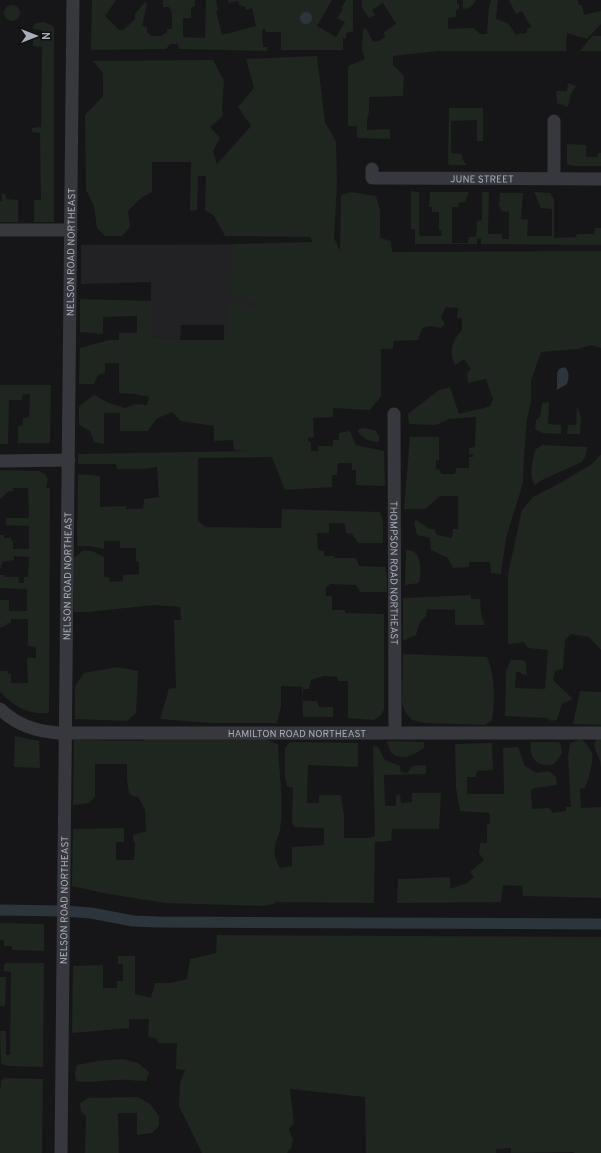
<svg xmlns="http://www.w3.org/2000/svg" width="601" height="1153" viewBox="0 0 601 1153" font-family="Overpass,sans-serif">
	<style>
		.built { fill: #222225 }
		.green { fill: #1e261f }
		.water { fill: #2c353c }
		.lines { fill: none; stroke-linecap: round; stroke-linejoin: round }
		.canal { stroke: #2c353c; stroke-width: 11 }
		.minor { stroke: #37383d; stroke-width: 13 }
		.labels { text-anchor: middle; stroke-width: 4; stroke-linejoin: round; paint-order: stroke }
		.street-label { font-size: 10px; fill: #a8adb8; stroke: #111113 }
	</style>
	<rect width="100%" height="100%" fill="#161618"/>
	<path class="built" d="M286,244L285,340H224V325H181L180,340L151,337V282L81,284V245Z"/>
	<path class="green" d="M92,0H116L105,16L119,30H123L135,19V14L145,2L147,3L142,26L147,27V32L151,36H162L163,34L167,33V29H172V12L169,7H163V0H195V6L191,8V18H183V37L205,38L206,0H216L218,10L216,11L222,35L256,26L252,8L246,10L245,6L241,7V5H239L238,1L229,3L228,0H332L317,26L336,37L345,22L337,18L343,9L341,8L346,0H353V31L346,33V39L343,38V50H281V32H266L265,29H262L263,47H267V51L179,49L177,44H170L166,49L91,50Z
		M362,0H459H457V4H459V9L456,10V17L448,18V29L474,28L480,34H487L489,7L491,0H498L496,19L509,24L516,35L521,33L523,34L527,32V29L531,27L522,11L516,14L509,0H578L579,5H582L584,15L601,11V24L587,39L567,33L566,51H440L393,56V65L404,76L403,96L369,97V112L367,120V130L390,129V139L357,138V126H348V66L365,59L362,50L363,30L366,28L373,42L379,41L385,37L384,32L396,24L383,3L372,10L375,15L369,18L361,6Z
		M463,0H476C473,5 470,9 463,9Z
		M4 13a8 8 0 1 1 16 0a8 8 0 1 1-16 0Z
		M44,22L51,25L54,27V222H34V200H41L40,133L32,132V128L41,127L42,47L33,46V39L42,38V30L33,29V26L36,23Z
		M592,36H601V51H580Z
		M317,56L325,122L336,141L337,183L334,238L340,251L341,195L351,192L376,196L380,210V238L391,241L392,252L601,251V348L591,345L578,349L541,352L531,381V402L527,420L524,455L523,483L506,538L501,574L491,573L490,562H469V567L453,568L448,558L431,550L430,538L417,535L414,522L416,520L430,529H434L437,535L452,538L453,529H458V496H440L425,509H404L410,437H439V460H436V469L440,470L441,474H455L456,468H469V457H473V454H469V448L475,447L476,417L449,419L436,425L409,424L408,414L439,390L450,387L459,414C470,410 480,410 490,406L493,399L486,379L468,383L467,373L471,369L464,359L455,365C449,351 452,341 462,330V318H457L458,308L446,307L441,317L445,324L441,328L430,326L422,328L418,340L394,341L393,349H381V396L370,410L333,408V417L313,418L314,437L308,438V441L311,442V451H318V446H333V440H339V433L350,431L356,445L384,451L385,486L356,485V470H352V463H338L337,475H332V487L285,490L272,457L198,458V521L206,527L281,528L282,509L380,512L383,521V543H358L352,534L346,533L345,523H329V533H317L318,550L324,551V556H334V558H356L359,566L385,567L387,576V592H360L356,585L330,584L326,588V596H332V610H345V613L384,614V710L381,715L374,720L348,718V681H338V677L324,676L311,680L309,689H303V701H317L319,707H333V717H303L302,687L281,686V706L277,723H211L160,719L169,689L176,688L174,620H181L180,607L154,605L89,612H74L73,559L82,551H92L104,557V577H109L110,582L123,581V575L139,574V562L136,561V548H120V541H104V549L88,546H77L78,474L100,476V507L126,506V509H143L144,499L159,497L157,467L144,469H117L116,464H78V454L250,451L234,450L233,440L214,441V426L181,421L172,412L156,419L148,431H120V413H104V444L94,442L90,431L79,425V406L94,395L109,403L125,408L135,404L147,405L149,397L135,394L119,393V363H105V373L98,375L94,384H79L80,348L109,340H119V333H137V316L103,317V334L80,332V299L151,301V337L180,340H228L229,301L256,309L259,305L229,292L234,244L313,242L310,237L225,236L214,216L205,210L206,176H198L197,210L190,211L191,162H152V192L141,198L128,211L130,227L122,236H105L97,228L94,206L86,190L85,115L103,96V73L93,61L213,60L224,81L222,109L223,116L210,127L220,138L213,151L217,164L251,126L238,107L254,88L246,59Z
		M568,83L576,86L571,94L568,107L557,103L556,91H567Z
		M449,108H483V141H477V120L451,121V153L462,154L463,160L467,165H449L448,163Z
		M567,144L586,145V157H598V153H601V166H574L567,164Z
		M411,191L419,192V232L420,236H442L441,230H439V212H432V207H429L430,192H469L465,202L458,203L459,207H452V243H468L469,237H476L477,221L482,220V192H489L488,234H502V239H509V212L501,211V207H499L500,193H523L521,219L528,220L527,236H552V209L541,208L534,192L550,193L554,199V238L576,237L577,234H594L595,228H601V245L481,244V238L477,239V244H415V229H411Z
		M2,194H5L6,199L18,200V222H0V201H2Z
		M0,385H51L50,443H18V426L23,425V418L29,417L30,394H23L22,400H9L8,444H0Z
		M549,402L548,424L561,425V434L543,433L535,429L536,420L540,417L542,403Z
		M577,406L581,418L580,434H567L568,425H576Z
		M362,428L375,430L379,436V442C370,442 364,439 358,432V430Z
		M542,445L587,447L586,455L582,462L542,480L535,485C528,476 533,461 535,450Z
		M600,455H601V650L589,637L571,634L565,640L563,669L555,671L553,680L573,699L562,704L557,720L551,721L546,718L505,716L506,671L511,660H523L526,662L527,675L521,674L520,672H516L515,688L545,689L548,650L528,648L524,642L508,644V574L522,510L533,497L560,483L592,464Z
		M0,470L39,471L45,474L48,479L46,488H50L49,713C29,715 13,706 0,692V671H8V674H11V683H28L27,658H36V647L28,646V619H11V623H7V625L0,628V600H9V611H27V589L0,588V575H5V577H18L19,583H24V577H28L29,557L14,556V560L2,562L1,568H0V535H4V538H11V541H13V549H29V526L6,525V518H29L28,488H13V491H9L0,499Z
		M406,550C408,550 411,550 413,551C422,556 421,575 419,583L405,585Z
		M471,595V599H480L481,614L485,625H455V610L427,609L426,616L420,622L416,635L403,641V598Z
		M403,654L487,657C495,674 495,702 492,720L485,725L425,723L412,720L406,713L402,704Z
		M117,667L138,671L136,713L127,721L75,719V686L84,673Z
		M580,691L601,692V725L573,724Z
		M15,736L39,741L40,768L14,767Z
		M145,737H258L278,744C279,772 284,802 280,830C279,834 277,838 276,842C273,852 275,859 280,868L292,866V847L324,845V828L294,827L292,821L293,788L287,786L285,777V748L290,742L358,743V767L308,765L307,803H319V795H341L344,815V838H368L375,836L373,746L378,747L385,760L400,766L401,772L407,773L412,766L426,765V774L384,775L385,806H396V795L400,794L401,803L412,802V793H441L439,829H394L392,828L391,841L375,842L374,903L277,902L273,904L263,906L165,903L103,893L72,886L73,829L124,828V842H116V860H134L135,842L133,841V835L146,831L145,810L139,798L129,794L127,780V764H95V797L89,803L73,805L74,740L144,741Z
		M597,737H601V768L600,761L594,746Z
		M582,739C585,743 590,748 592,753C594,760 588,781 585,788L580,789L581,808L601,807V898L523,896L522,886L503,885L501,902L397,903L398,879L450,877V889L467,883L474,877L470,872L484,860L479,853L480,843H487V825L490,823V813L460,811L456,788L455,744L492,743L493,770L477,771L476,777H467V794H504L503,748L518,747L525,766L537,773L549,771L556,777L557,785L536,788L531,790L532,809L549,808L553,813L566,811V807H571L568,757L570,743Z
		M387,741L424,742V748C416,754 401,762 392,753C389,750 388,745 387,741Z
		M531,742H559L561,746L562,753L554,764C538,768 528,759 531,742Z
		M0,923L44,924V951L13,950L11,946H4V940H0Z
		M217,935L601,937V1153H574V1152L511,1153V1148L496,1149V1153H366L365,1097L290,1089L294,1123L289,1129L293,1140L291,1149L287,1152L288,1153H202L179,1106L180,1084L185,1070L176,1069L177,1043H158L157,1039L148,1037L149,1019H129V1028L72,1033L73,966L103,965V988H117V981H123V964H118V956H135V994L151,998L155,983H170L187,979L190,959L216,953Z
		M6,963H44L43,1067L8,1066L1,1064L0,1031H6V1055H10L11,972L4,971V965Z
		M0,977H6L5,1006H0Z
		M123,1059L138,1063L149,1072L146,1081C137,1081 127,1079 117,1080C103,1080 90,1084 76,1081L75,1073L77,1065L99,1061Z
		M5,1078L43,1079L42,1153H0V1087H1V1080Z
		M138,1097L150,1104L159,1116V1126L152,1133L137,1135V1113H118L119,1153H85L86,1116L81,1112L80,1103L88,1098Z"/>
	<path class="water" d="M300 18a6 6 0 1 1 12 0a6 6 0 1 1-12 0Z
		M565,367C570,373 569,377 567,384L557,390V373L559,369Z"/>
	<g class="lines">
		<path class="canal" d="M0,910L64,911L91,913L133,921L157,922L601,924"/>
		<g class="minor">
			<path d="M554,121V178"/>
			<path id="s1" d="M372,169V178L601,179"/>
			<path d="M0,230H71"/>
			<path id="s2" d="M394,414L395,732"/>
			<path d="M0,461L69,460"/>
			<path id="s3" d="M0,709C17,725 35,731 58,733H601"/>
			<path id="s4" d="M61,1153L73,0"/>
		</g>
	</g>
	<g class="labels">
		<g class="street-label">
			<text dy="4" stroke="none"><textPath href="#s1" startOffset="119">JUNE STREET</textPath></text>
			<text dy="4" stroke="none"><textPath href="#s4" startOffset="901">NELSON ROAD NORTHEAST</textPath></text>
			<text dy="4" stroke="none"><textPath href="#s2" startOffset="159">THOMPSON ROAD NORTHEAST</textPath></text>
			<text dy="4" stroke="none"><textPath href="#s4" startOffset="577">NELSON ROAD NORTHEAST</textPath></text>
			<text dy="4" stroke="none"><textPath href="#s3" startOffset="303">HAMILTON ROAD NORTHEAST</textPath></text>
			<text dy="4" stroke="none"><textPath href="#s4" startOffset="253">NELSON ROAD NORTHEAST</textPath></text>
		</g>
	</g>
	<g transform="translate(36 36) rotate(90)" stroke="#111113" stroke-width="3" paint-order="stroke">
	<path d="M0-3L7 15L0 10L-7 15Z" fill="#a8adb8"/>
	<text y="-6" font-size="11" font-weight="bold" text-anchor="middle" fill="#a8adb8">N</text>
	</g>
</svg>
